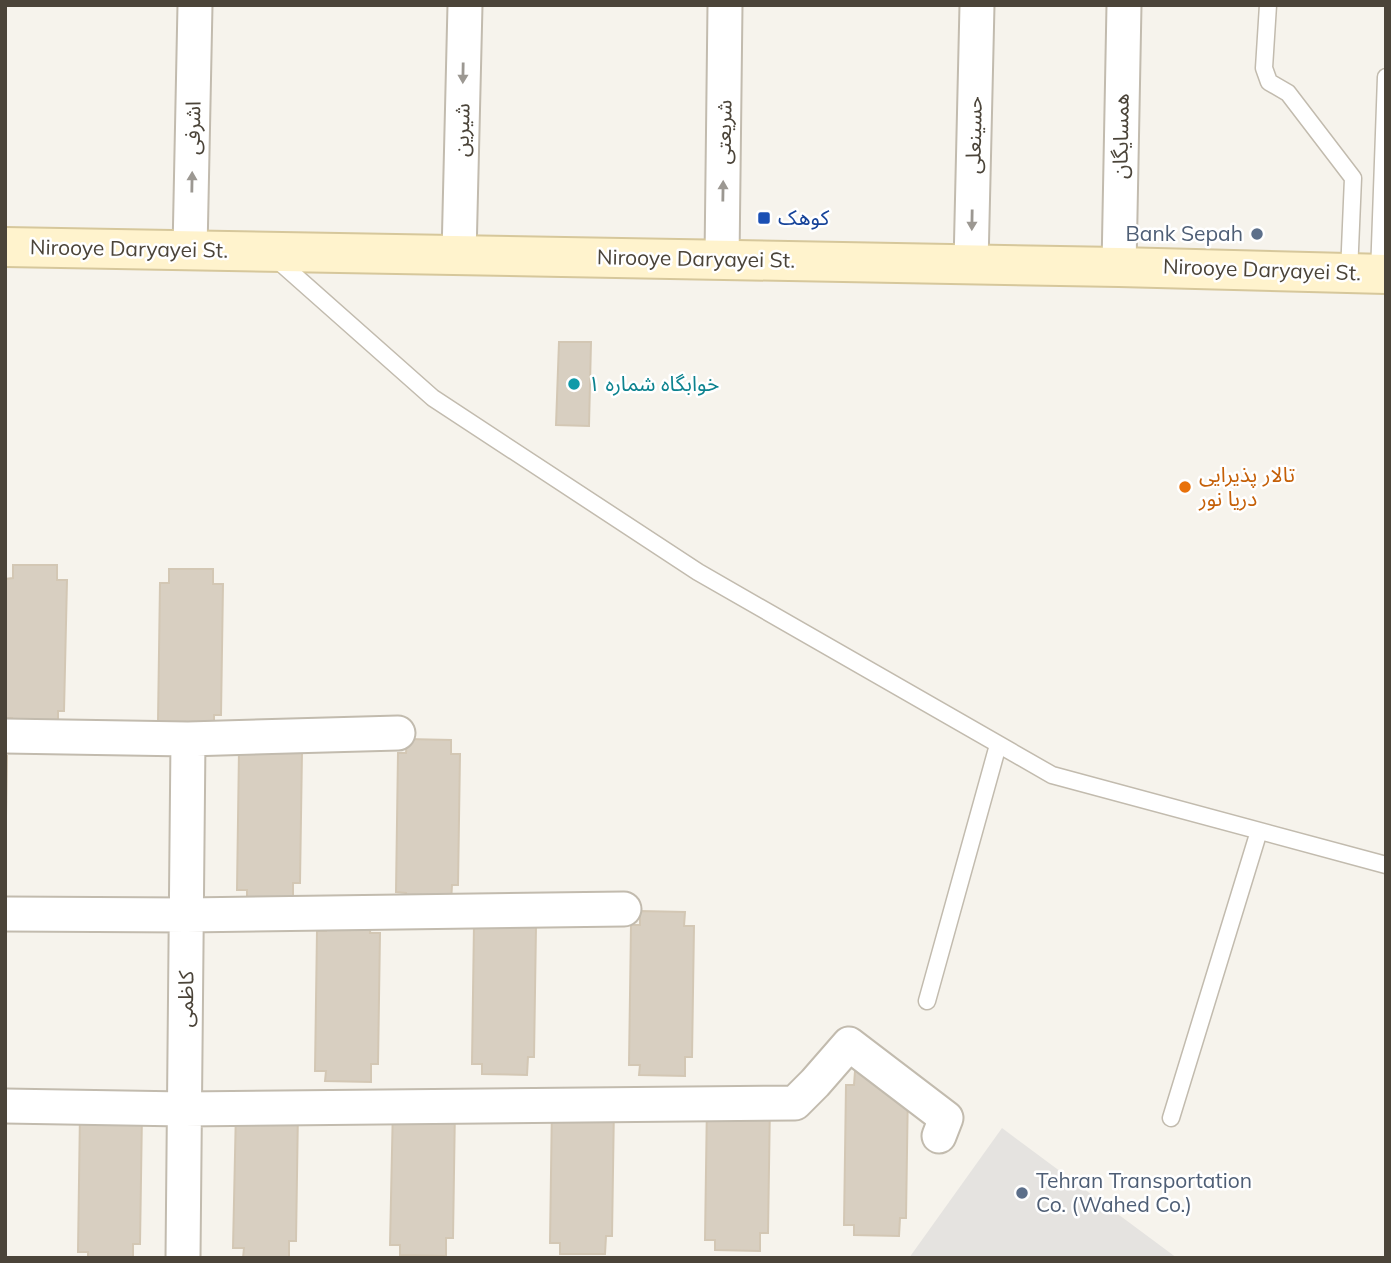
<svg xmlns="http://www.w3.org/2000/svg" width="1391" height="1263" viewBox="0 0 1391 1263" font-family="Mulish,'Noto Sans Arabic',sans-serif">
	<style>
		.parking { fill: #e5e3e0 }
		.building { fill: #d8cfc1; stroke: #d3c7b4; stroke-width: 2 }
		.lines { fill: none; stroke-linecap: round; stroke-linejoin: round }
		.lane-casing { stroke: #c2bbae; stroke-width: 19 }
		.street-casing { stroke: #c2bbae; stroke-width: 37 }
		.secondary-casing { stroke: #d6c79b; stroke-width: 42 }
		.lane { stroke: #fff; stroke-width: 16 }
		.street { stroke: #fff; stroke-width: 33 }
		.secondary { stroke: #fff3cd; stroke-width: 38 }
		.oneway { fill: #9c9892 }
		.transit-dot { fill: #1a4fb4; stroke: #fff; stroke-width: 2.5 }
		.service-dot { fill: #5c6f8a; stroke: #fff; stroke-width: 2.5 }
		.culture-dot { fill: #0f9aa8; stroke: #fff; stroke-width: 2.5 }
		.food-dot { fill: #e8710a; stroke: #fff; stroke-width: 2.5 }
		.labels { text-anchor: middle; stroke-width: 5; stroke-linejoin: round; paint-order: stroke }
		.street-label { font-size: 21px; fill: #4b4439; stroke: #fff }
		.transit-label { font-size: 21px; fill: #164399; stroke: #fff; text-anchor: start }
		.service-label { font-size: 21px; fill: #4e5e75; stroke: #fff; text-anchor: end }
		.culture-label { font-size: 21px; fill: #0d838f; stroke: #fff; text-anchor: start }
		.food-label { font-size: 21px; fill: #c56008; stroke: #fff; text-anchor: start }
	</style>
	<rect width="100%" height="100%" fill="#f6f3ec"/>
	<path class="parking" d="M1002,1128L1177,1258H909Z"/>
	<path class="building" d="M559,342H591L589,426L556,425Z
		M13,565H57V580H67L64,711H58V729L12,728V718H5V579L13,578Z
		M169,569H213V584H223L221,715H214V733L158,722L160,583H169Z
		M407,739L451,740V754H460L458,885H452L451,903H406V893L396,892L398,753H406Z
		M239,750L302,751L300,883H293V901L247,900V890H237Z
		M5,756H7L5,877Z
		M640,911L685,912L684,926H694L692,1057H685V1076L639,1075L640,1065H629L631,925H640Z
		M326,918L371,919L370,933H380L378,1064H371V1082L325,1081L326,1071H315L317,931H326Z
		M474,924L536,926L534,1057H528L527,1075L482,1074V1064H472Z
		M855,1071L899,1072L908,1086L906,1218H900L899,1236L854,1235V1225H844L846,1085H854Z
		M716,1087H760L770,1102L768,1233H760V1251L715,1250V1240H705L707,1101H716Z
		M552,1104L614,1105L612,1236H606L605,1254H560V1243H550Z
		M393,1105L455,1106L453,1238H446V1256L400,1255V1245H390Z
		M236,1109L298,1110L296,1241H289V1258H243L244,1248H233Z
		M80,1112L142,1113L140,1244H133V1258H88V1252H78Z"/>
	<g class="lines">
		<defs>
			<path id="lane" d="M1268,5L1264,68L1269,82L1288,93L1353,178L1349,273
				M275,258L433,398L698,572L1052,775L1386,865
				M1379,274L1386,77
				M927,1001L998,745
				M1171,1118L1259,831"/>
			<path id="street" d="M190,250L195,5
				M459,255L465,5
				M722,260L725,5
				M971,264L977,5
				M1119,267L1124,5
				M5,736L188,739L398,733
				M5,914L187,915L624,909
				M5,1106L184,1109L795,1103L815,1083L849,1044L946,1118L939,1136
				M183,1258L188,739"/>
			<path id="secondary" d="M5,247L1119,267L1386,274"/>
		</defs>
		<use href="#lane" class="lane-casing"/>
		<use href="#street" class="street-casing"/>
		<use href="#secondary" class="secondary-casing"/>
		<use href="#lane" class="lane"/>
		<use href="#street" class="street"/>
		<use href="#secondary" class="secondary"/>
	</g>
	<defs><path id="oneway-solid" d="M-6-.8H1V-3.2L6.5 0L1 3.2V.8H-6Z" transform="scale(1.75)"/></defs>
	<g class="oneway">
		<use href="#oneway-solid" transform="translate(463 73) rotate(91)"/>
		<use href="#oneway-solid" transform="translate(192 182) rotate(-89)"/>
		<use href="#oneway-solid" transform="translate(723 191) rotate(-89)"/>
		<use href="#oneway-solid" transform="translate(972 220) rotate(91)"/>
	</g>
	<rect class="transit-dot" x="757" y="211" width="14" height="14" rx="3.5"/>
	<g class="service-dot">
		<circle cx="1257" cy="234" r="7"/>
		<circle cx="1022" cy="1193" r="7"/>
	</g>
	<circle class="culture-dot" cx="574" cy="384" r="7"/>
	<circle class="food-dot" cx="1185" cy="487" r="7"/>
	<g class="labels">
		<g class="street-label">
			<text transform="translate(193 128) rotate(-89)" y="7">اشرفی</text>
			<text transform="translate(462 130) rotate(-89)" y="7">شیرین</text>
			<text transform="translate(724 132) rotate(-89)" y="7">شریعتی</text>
			<text transform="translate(974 135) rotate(-89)" y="7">حسینعلی</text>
			<text transform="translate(1121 136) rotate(-89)" y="7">همسایگان</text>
			<text transform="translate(129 249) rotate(1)" y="7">Nirooye Daryayei St.</text>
			<text transform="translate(696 259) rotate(1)" y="7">Nirooye Daryayei St.</text>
			<text transform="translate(1262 270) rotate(2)" y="7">Nirooye Daryayei St.</text>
			<text transform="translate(186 999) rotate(-89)" y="7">کاظمی</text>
		</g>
		<g class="transit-label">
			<text x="778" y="225">کوهک</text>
		</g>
		<g class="service-label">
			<text x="1243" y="241">Bank Sepah</text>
			<text x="1036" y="1188" text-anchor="start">Tehran Transportation<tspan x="1036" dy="24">Co. (Wahed Co.)</tspan></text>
		</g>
		<g class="culture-label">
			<text x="588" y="391">خوابگاه شماره ۱</text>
		</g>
		<g class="food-label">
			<text x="1199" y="482">تالار پذیرایی<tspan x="1199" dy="24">دریا نور</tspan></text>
		</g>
	</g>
	<rect width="1391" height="1263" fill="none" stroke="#4b4439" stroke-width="14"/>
</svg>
